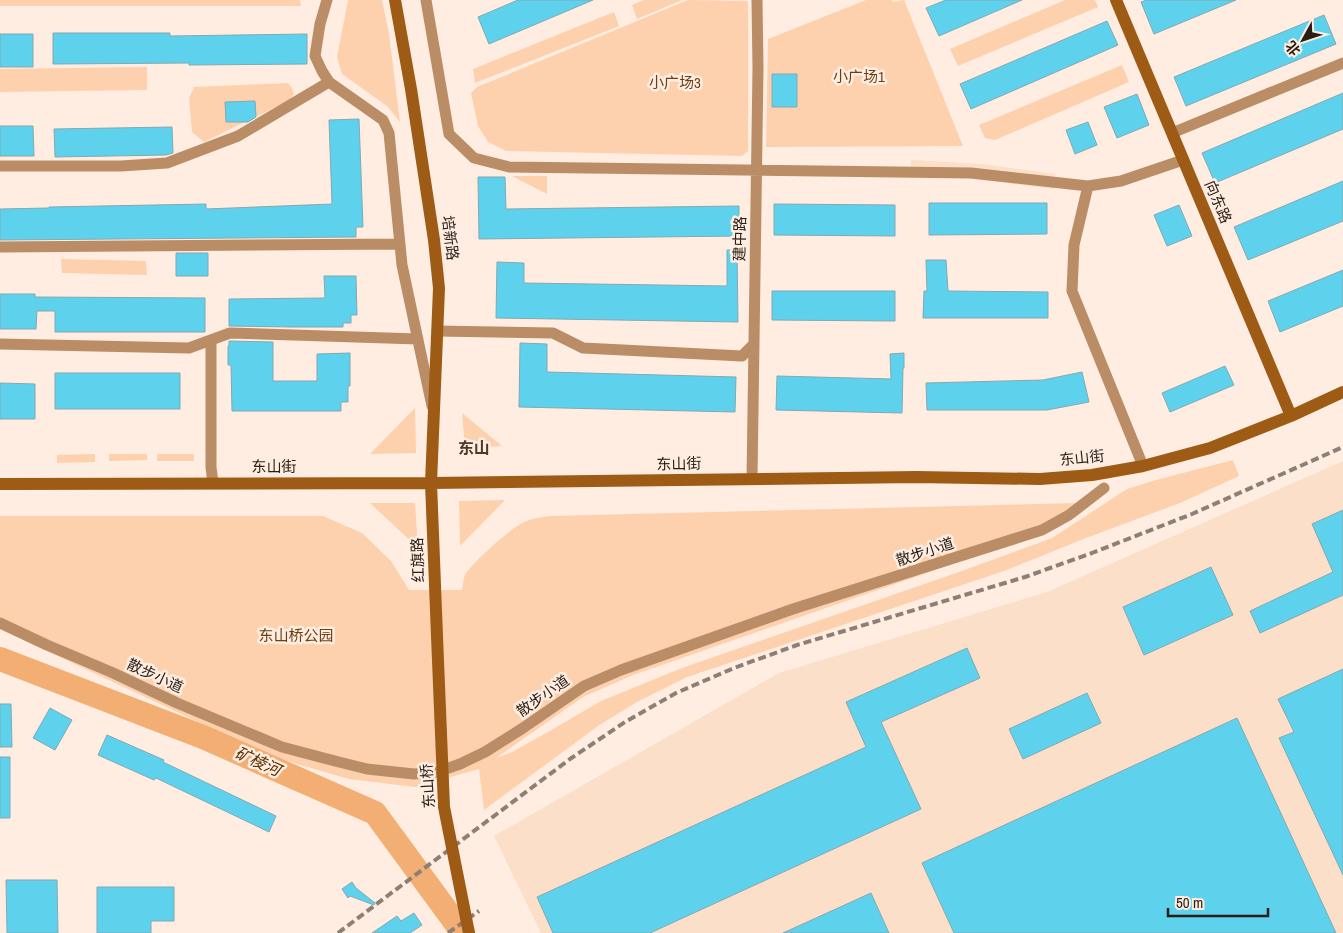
<svg xmlns="http://www.w3.org/2000/svg" width="1343" height="933" viewBox="0 0 1343 933" font-family="'Archivo Narrow','Noto Sans SC',sans-serif">
	<style>
		.built { fill: #fbdfc9 }
		.green { fill: #fdd1ae }
		.lines { fill: none; stroke-linecap: round; stroke-linejoin: round }
		.river { stroke: #f3ae73; stroke-width: 24 }
		.building { fill: #5ed2ed; stroke: #83a8b2 }
		.street { stroke: #bb8d67; stroke-width: 11 }
		.secondary { stroke: #9e5b16; stroke-width: 12 }
		.rail { stroke: #8d7f75; stroke-width: 4; stroke-dasharray: 8 4; stroke-linecap: butt }
		.secondary-bridge { stroke: #9e5b16; stroke-width: 12 }
		.labels { text-anchor: middle; stroke-width: 5; stroke-linejoin: round; paint-order: stroke }
		.park-label { font-size: 15px; fill: #6c3f13; stroke: #feede0 }
		.street-label { font-size: 15px; fill: #281e16; stroke: #feede0 }
		.neighbourhood-label { font-size: 16px; font-weight: bold; fill: #4e3826; stroke: #feede0 }
		.water-label { font-size: 16px; font-style: italic; fill: #5a2f00; stroke: #feede0 }
	</style>
	<rect width="100%" height="100%" fill="#feede0"/>
	<path class="built" d="M911,160L981,164L1055,174L1054,189L959,177H911Z
		M1343,461V933H541L494,836L779,673L1047,592Z"/>
	<path class="green" d="M0,0H300L301,6H0Z
		M348,0H382L389,34L400,122L387,106L342,74L337,57Z
		M644,0H682L637,19L632,5Z
		M688,0L748,1V151L742,156L506,151L488,142L478,126L471,93L477,87Z
		M866,0H892L893,2L904,0L963,146L766,147L768,39Z
		M1065,0H1095L1098,7L958,66L950,49Z
		M614,12L619,26L475,83L473,69Z
		M1122,65L1129,82L995,140L985,138L979,125Z
		M147,67V90L0,92V69Z
		M288,83L292,88L294,94L290,100L204,142L192,132L189,98L194,87Z
		M512,176H547V194Z
		M61,259L146,261L147,275L62,273Z
		M415,408L416,453L370,454Z
		M462,413L502,446L465,448Z
		M95,454V462L57,463V455Z
		M109,454H147V460L109,461Z
		M157,454H194V461H157Z
		M1233,460L1239,476L1180,503L1086,538L1004,571L687,677L637,702L598,726L484,810L479,769L415,787L349,779L273,757L0,629V516H323L362,533L391,561L409,590H462C463,585 463,580 465,575C472,563 511,528 524,522C533,518 542,517 551,516L1079,503L1019,541L633,675L583,697L496,758L512,752L548,732L601,701L682,668L959,572L1052,538L1127,489L1156,480Z
		M505,500L460,546L459,501Z
		M370,503H415L418,547H417Z"/>
	<g class="lines">
		<path class="river" d="M0,659L203,737L375,813L463,933"/>
	</g>
	<path class="building" d="M518,0H593L489,44L478,17Z
		M946,0H1022L939,36L926,8Z
		M1147,0H1236L1154,34L1141,2Z
		M1324,15L1336,44L1186,106L1174,77Z
		M1107,21L1118,45L971,109L960,84Z
		M53,33H170V36L307,34V64L189,65V63L53,64Z
		M0,34H33V67H0Z
		M772,74H797V107H772Z
		M1343,93V129L1215,183L1202,153Z
		M1137,94L1149,125L1117,138L1104,107Z
		M255,101L256,117L248,122H226L225,102Z
		M359,119L363,227H356V237L0,240V209L49,208V207L206,204V209L332,204L329,120Z
		M1088,122L1097,145L1075,154L1066,130Z
		M0,126H33L34,156H0Z
		M172,127L173,153L166,155L55,157L54,129Z
		M478,177H505L506,209L739,206V236L479,239Z
		M1343,181V221L1248,260L1234,227Z
		M929,203H1047V234L929,235Z
		M774,204L895,205V236L774,235Z
		M1179,205L1192,236L1167,246L1154,215Z
		M727,250H737L738,322L496,318L497,262L524,263V283L727,286Z
		M176,253H208V276H176Z
		M926,260H946L948,291L1048,292V318H923L924,291H927Z
		M1343,270V306L1280,332L1268,301Z
		M324,276H356L357,315H351V323H343V327H291L229,326V299L325,298Z
		M772,291H895V321L772,320Z
		M0,294H35V297L205,298V332H55V311H37L36,329H0Z
		M229,341L273,342V381H317V354L350,353V386H348V402H341V411H232L231,365H228V346H229Z
		M520,343L547,344V372L736,377L735,412L519,407Z
		M904,353V368H903L902,413L776,410L777,376L891,379L890,354Z
		M1225,366L1234,385L1170,412L1162,393Z
		M1082,372L1089,402L1047,410H927L926,383L1043,380Z
		M55,373H180V409H55Z
		M0,383L35,384V419H0Z
		M1343,510V595L1260,633L1250,611L1333,572L1312,524Z
		M1211,567L1233,615L1144,655L1123,607Z
		M967,648L980,678L881,722L921,809L650,933H553L537,897L866,747L846,702Z
		M1343,669V875L1279,738L1294,732L1278,699Z
		M1087,693L1101,723L1023,759L1009,729Z
		M0,704H11L12,747H0Z
		M50,708L72,720L55,750L33,738Z
		M1237,718L1336,933H954L922,863Z
		M107,735L164,760L163,762L276,816L269,832L156,778L154,780L98,755Z
		M0,757H10V818H0Z
		M6,880H57L58,933H7Z
		M352,882L356,888L375,903L374,905L350,896L348,898L342,889Z
		M97,887H174V921H151V933H97Z
		M871,893L889,933H783Z
		M414,913L422,925L410,933H372L397,916L401,921Z"/>
	<g class="lines">
		<path class="street" d="M327,0L320,24L315,56L322,71L329,82L383,120L389,133L402,265L432,406
			M426,0L449,134L474,158L509,167L971,173L1088,186L1121,181L1183,160
			M1172,133L1343,63
			M0,166H121L167,163L238,136L329,82
			M1088,186L1074,245L1072,291L1143,466
			M0,247L400,244
			M437,331L553,333L583,348L742,356L754,344
			M211,340V467L213,483
			M0,344L189,348L230,333L418,339
			M752,479L758,68L757,0
			M0,623L47,645L111,672L177,703L282,747L335,761L367,769L414,774L437,772L460,764L485,752L523,728L584,686L621,670L793,609L1042,530L1069,515L1104,488"/>
		<path class="secondary" d="M395,0L411,89L434,240L439,288L431,483L437,636
			M1116,0L1291,416
			M0,484L431,483L917,477L1040,479L1092,475L1143,466L1210,448L1291,416L1343,392"/>
		<path class="rail" d="M338,933L570,759L625,722L676,693L734,668L797,645L1025,577L1092,553L1192,514L1343,447
			M448,933L479,911"/>
		<path class="secondary-bridge" d="M437,636L444,807L469,933"/>
	</g>
	<g class="labels">
		<g class="park-label">
			<text x="859" y="82">小广场1</text>
			<text x="675" y="88">小广场3</text>
			<text x="296" y="641">东山桥公园</text>
		</g>
		<g class="street-label">
			<text transform="translate(1218 202) rotate(67)" y="5">向东路</text>
			<text transform="translate(450 238) rotate(83)" y="5">培新路</text>
			<text transform="translate(740 239) rotate(-89)" y="5">建中路</text>
			<text transform="translate(1082 458) rotate(-6)" y="5">东山街</text>
			<text transform="translate(679 464) rotate(-1)" y="5">东山街</text>
			<text x="274" y="472">东山街</text>
			<text transform="translate(925 552) rotate(-18)" y="5">散步小道</text>
			<text transform="translate(418 560) rotate(-92)" y="5">红旗路</text>
			<text transform="translate(155 676) rotate(25)" y="5">散步小道</text>
			<text transform="translate(543 696) rotate(-35)" y="5">散步小道</text>
			<text transform="translate(428 786) rotate(-94)" y="5">东山桥</text>
		</g>
		<g class="neighbourhood-label">
			<text x="474" y="454">东山</text>
		</g>
		<g class="water-label">
			<text transform="translate(258 761) rotate(24)" y="6">矿棱河</text>
		</g>
	</g>
	<g transform="translate(1303 40) rotate(230)" stroke="#feede0" stroke-width="4" paint-order="stroke">
	<path d="M0-4L9 19L0 12L-9 19Z" fill="#281e16"/>
	<text y="-8" font-size="14" font-weight="bold" text-anchor="middle" fill="#281e16">北</text>
	</g>
	<path d="M1168 908v8h100v-8" fill="none" stroke="#281e16" stroke-width="2.5"/>
	<text x="1176" y="908" font-size="15" fill="#281e16" stroke="#feede0" stroke-width="4" paint-order="stroke">50 m</text>
</svg>
